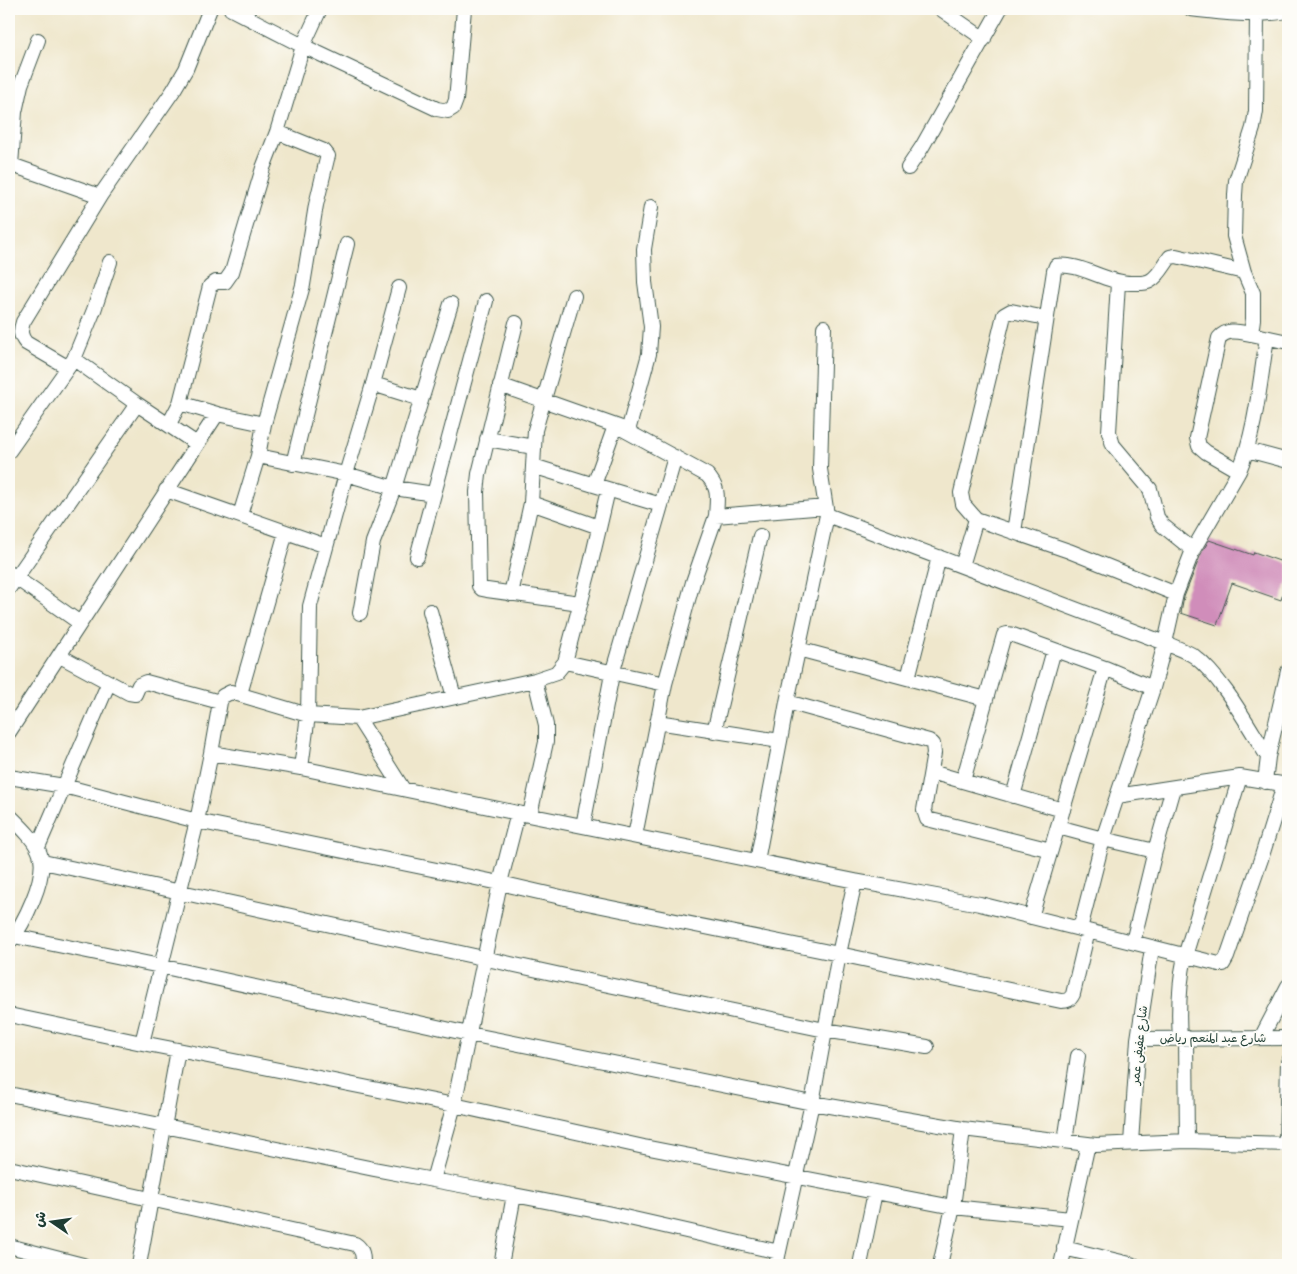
<svg xmlns="http://www.w3.org/2000/svg" width="1297" height="1274" viewBox="0 0 1297 1274" font-family="Delius,'Playpen Sans Arabic',sans-serif">
	<style>
		.building { fill: #d08dba }
		.lines { fill: none; stroke-linecap: round; stroke-linejoin: round }
		.street-casing { stroke: #3e564b; stroke-width: 16 }
		.street { stroke: #fff; stroke-width: 14 }
		.labels { text-anchor: middle; stroke-width: 4; stroke-linejoin: round; paint-order: stroke }
		.street-label { font-size: 12px; fill: #1f3d34; stroke: #fdfcf7 }
	</style>
	<rect width="100%" height="100%" fill="#fdfcf7"/>
	<filter id="ink" filterUnits="userSpaceOnUse"><feTurbulence type="fractalNoise" baseFrequency=".02" numOctaves="2"/><feDisplacementMap in="SourceGraphic" scale="10" xChannelSelector="R" yChannelSelector="G"/><feConvolveMatrix kernelMatrix="1 2 1 2 8 2 1 2 1" color-interpolation-filters="sRGB"/></filter>
	<filter id="wash" filterUnits="userSpaceOnUse"><feTurbulence type="fractalNoise" baseFrequency=".0096" numOctaves="4" result="noise"/><feDisplacementMap in="SourceGraphic" scale="20" xChannelSelector="R" yChannelSelector="G"/><feGaussianBlur stdDeviation="1.12" result="paint"/><feColorMatrix in="noise" values="0 0 0 0 0 0 0 0 0 0 0 0 0 0 0 0 0 1.4 0 .05"/><feComposite in="paint" operator="in"/></filter>
	<g filter="url(#wash)">
		<rect width="100%" height="100%" fill="#efe7cc"/>
		<g id="blocks">
			<path class="building" d="M1209,540L1253,555L1254,552L1288,564V579L1281,600L1232,583L1217,625L1181,613L1184,597L1201,554Z"/>
		</g>
	</g>
	<g filter="url(#ink)">
		<use href="#blocks" fill-opacity="0" stroke="#3e564b" stroke-width="1"/>
		<g class="lines">
			<defs>
				<path id="street" d="M231,9L303,46L437,109L448,111L453,108L456,100L464,9
					M941,9L984,39
					M1191,9C1223,13 1256,17 1288,11
					M1257,14L1256,111L1253,128L1236,181L1235,195L1234,236L1244,272L1253,293V319L1251,334L1288,342
					M9,164L100,196
					M11,165L15,112L21,85L38,40
					M908,168L922,147L1000,9
					M1118,283L1109,432L1113,445L1150,489L1157,517L1162,525L1193,550
					M516,323L479,474L477,492L479,586L482,589L487,590L580,603
					M74,359L137,404L197,444
					M67,367L26,343C20,336 20,331 23,322L100,196L173,91L186,69L210,9
					M373,384L421,399
					M500,385L619,427L707,475C720,489 717,498 716,516
					M180,403L217,414
					M169,424L180,403L210,286L216,282H225L232,272L263,168L277,132L303,46L320,9
					M615,426L594,485L661,505
					M628,431L649,354L651,327L645,282L644,249L651,207
					M487,439L534,447
					M1247,450L1288,461
					M9,451L74,359L94,310L110,262
					M258,456L346,474L394,488L434,494
					M293,464L347,244
					M533,466L594,485
					M1239,471L1206,452L1199,446L1197,438L1219,338C1228,328 1239,332 1251,334
					M166,490L326,546
					M531,503L599,527
					M240,515L258,456L264,424L303,285L316,205L327,159L328,156L324,151L277,132
					M827,515L1165,643C1174,647 1186,651 1194,656C1223,678 1248,726 1268,757
					M976,519L963,504L961,493L1004,315L1011,311L1046,318
					M1014,532L1054,271L1056,266C1080,262 1105,283 1131,283C1138,283 1144,284 1150,281C1159,276 1164,265 1170,257L1176,256L1244,272
					M417,557L486,301
					M962,566L976,519L1069,551L1176,594
					M9,573L80,623
					M9,588L137,404
					M511,594L531,503L535,430L574,296
					M430,611L454,697
					M360,613L373,542L394,488L451,304
					M798,649L986,699
					M60,656L129,693L135,694L139,685L146,682L220,702
					M565,662L665,684
					M908,678L939,557
					M240,694L286,532
					M787,702L929,741L933,744L934,753L924,810L927,819L1051,850
					M358,718L403,789
					M657,722L780,741L757,861
					M9,732L217,414L264,424
					M714,732L760,536
					M780,741L787,702L827,515L820,469L824,327
					M211,753L220,702L223,696L231,692L308,715L358,718L535,680L556,673L565,662L590,567L608,490
					M301,768L308,715L310,606L346,474L373,384L399,288
					M931,772L1063,810
					M9,777L64,786L197,821L500,883L587,903L839,954L1061,1001C1067,1001 1070,1000 1073,994L1088,931
					M963,781L1004,635L1007,634L1013,635L1105,668L1153,688
					M1265,782L1268,757L1288,671
					M1013,796L1054,650
					M1117,796L1240,777L1288,785
					M9,815C20,826 35,839 40,854C48,877 23,925 9,943
					M530,815L546,742V725L535,680
					M583,826L612,674L675,457
					M1058,827L1103,839L1155,851
					M635,836L665,684L693,582L716,516L826,507
					M38,847L109,682
					M43,862L570,977L825,1030L927,1047
					M1031,917L1105,668
					M1080,929L1103,839L1153,688L1165,643L1176,594L1193,550L1239,471C1256,432 1260,380 1267,338
					M14,936L160,966L469,1034L812,1103L963,1129L1096,1145L1187,1141L1288,1144
					M1133,942L1155,851L1173,788
					M9,1015L142,1043
					M1186,1038L1187,1141
					M1261,1038L1288,986
					M1138,1039L1288,1038
					M1180,1039C1178,1010 1179,984 1185,956L1240,777
					M178,1050L454,1105L644,1147L875,1192L953,1207L1071,1219
					M9,1094L374,1169L433,1180
					M1065,1141L1078,1056
					M1131,1143L1138,1039L1152,948
					M1286,1144L1288,1062
					M9,1168L355,1244C363,1249 363,1256 363,1265
					M514,1195L607,1213L779,1252
					M9,1246L83,1265
					M1064,1248L1134,1265
					M139,1265L178,1050L142,1043L197,821L211,753L301,768L518,813
					M501,1265L514,1195L433,1180L454,1105L500,883L518,813L855,881L980,904L1219,964H1223L1227,957L1261,859L1284,785
					M776,1265L812,1103L839,954L855,881
					M860,1265L875,1192
					M940,1265L953,1207L963,1129
					M1061,1265L1088,1144"/>
			</defs>
			<use href="#street" class="street-casing"/>
			<use href="#street" class="street"/>
		</g>
	</g>
	<g class="labels">
		<g class="street-label">
			<text x="1213" y="1042">شارع عبد المنعم رياض</text>
			<text transform="translate(1139 1045) rotate(-84)" y="4">شارع عفيفى عمر</text>
		</g>
	</g>
	<rect width="1297" height="1274" fill="none" stroke="#fdfcf7" stroke-width="30"/>
	<g transform="translate(52 1222) rotate(283)" stroke="#fdfcf7" stroke-width="4" paint-order="stroke">
	<path d="M0-4L9 19L0 12L-9 19Z" fill="#1f3d34"/>
	<text y="-8" font-size="14" font-weight="bold" text-anchor="middle" fill="#1f3d34">ش</text>
	</g>
</svg>
